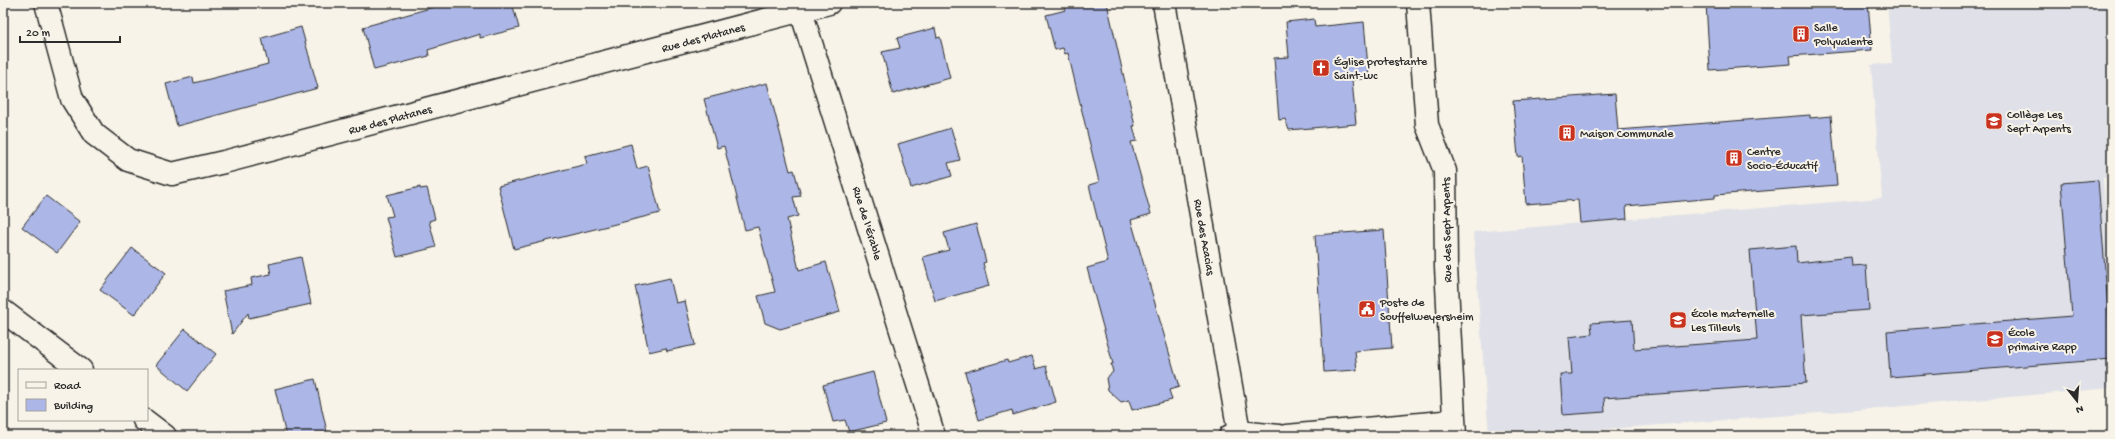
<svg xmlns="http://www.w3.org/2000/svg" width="2115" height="439" viewBox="0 0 2115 439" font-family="'Gochi Hand',sans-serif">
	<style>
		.built { fill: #e0e1e8 }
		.building { fill: #acb7e7; stroke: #2b2b2b }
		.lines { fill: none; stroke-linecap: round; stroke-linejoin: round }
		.minor-casing { stroke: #2b2b2b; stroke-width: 25 }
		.minor { stroke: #f7f3e8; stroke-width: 22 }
		.labels { text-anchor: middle; stroke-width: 4; stroke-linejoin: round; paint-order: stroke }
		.poi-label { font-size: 12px; fill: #2b2b2b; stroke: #f7f3e8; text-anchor: start }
		.street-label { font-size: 12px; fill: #2b2b2b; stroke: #f7f3e8 }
	</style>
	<rect width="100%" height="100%" fill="#f7f3e8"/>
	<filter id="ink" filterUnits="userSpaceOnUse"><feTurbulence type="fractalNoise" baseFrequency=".025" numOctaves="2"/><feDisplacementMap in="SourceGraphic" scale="8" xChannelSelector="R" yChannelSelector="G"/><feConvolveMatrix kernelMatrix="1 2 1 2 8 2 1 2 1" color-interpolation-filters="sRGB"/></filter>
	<g filter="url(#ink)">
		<path class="built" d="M1887,3H2112V177L2103,178L2112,291V388L1883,408L1516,436H1489L1473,232L1882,198L1871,65L1892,63Z"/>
		<path class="building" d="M448,3H512L519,28L480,38V34L428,50L429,56L374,70L363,27Z
			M1064,3H1107L1135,126H1133L1137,141L1131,142L1151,214L1131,220L1179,387L1169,390L1172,400L1132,410L1129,400L1121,402L1108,390L1106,378L1113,372L1111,364H1113L1087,268L1108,262L1089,185L1099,182L1068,53L1065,54L1063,48L1055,50L1046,15L1066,10Z
			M1706,3H1868L1872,50L1790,56L1791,64L1710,70Z
			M1314,19L1315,27L1364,22L1369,78L1352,80L1356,124L1289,130L1285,119L1279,120L1274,58L1289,57L1286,22Z
			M301,27L318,88L177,126L166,84L193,77L194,83L268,64L262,38Z
			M935,28L937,38L940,37L950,78L893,94L882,52L900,48L897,38Z
			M767,83L790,171L794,170L801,196L793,197L798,216L787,219L799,270L826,262L840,312L780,329L765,323L758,296L775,292L758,227L745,230L724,146L717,148L704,99Z
			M1615,94L1618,130L1810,115V118L1831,116L1837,185L1715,195V198L1626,206L1627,219L1580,223L1578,200L1526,204L1522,156L1518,157L1513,101Z
			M951,128L960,160L948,163L952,176L911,188L898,144Z
			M631,144L637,169L648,166L660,213L514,249L498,186L587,164L585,156Z
			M2098,180L2112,359L1890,377L1887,331L2072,316L2061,183Z
			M420,187V189L427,188L435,219L429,221L436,247L397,257L386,217L393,216L387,195Z
			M46,196L80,222L57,253L22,227Z
			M976,224L986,262L983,263L989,286L935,301L923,257L949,250L944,233Z
			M1384,230L1392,348L1355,351L1357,370L1324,372L1315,235Z
			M1796,246L1797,263L1851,257L1852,266L1866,265L1869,310L1801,315L1806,383L1604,398L1605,412L1563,415L1560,374H1572L1569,337L1592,334L1591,323L1632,320L1634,349L1757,340L1750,250Z
			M132,248L166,273L134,315L100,290Z
			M301,257L311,304L249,318L248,313L232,334L223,291L252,285L251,278L271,274L269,264Z
			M670,278L676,303L685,301L695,345L667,351L666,348L649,352L635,286Z
			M185,329L216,354L187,391L156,365Z
			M1032,356L1036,369L1046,366L1056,402L1013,415L1012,410L979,420L965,372L1007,360L1008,363Z
			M873,372L886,423L849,432L845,420L833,422L823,385Z
			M315,379L328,436H286L275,389Z"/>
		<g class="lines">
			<defs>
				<path id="minor" d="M46,3L72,99L94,134L128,160L172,174L224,162L829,3
					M1164,3L1239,432
					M1418,3L1427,125L1445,171L1446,267L1455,436
					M801,11L934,436
					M3,311L81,370
					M144,420L165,436
					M1230,436L1239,432L1279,436
					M1287,436L1454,421"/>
			</defs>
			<use href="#minor" class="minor-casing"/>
			<use href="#minor" class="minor"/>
		</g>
	</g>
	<defs>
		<symbol id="building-square" viewBox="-11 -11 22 22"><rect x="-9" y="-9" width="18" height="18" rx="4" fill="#c8321e" stroke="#f7f3e8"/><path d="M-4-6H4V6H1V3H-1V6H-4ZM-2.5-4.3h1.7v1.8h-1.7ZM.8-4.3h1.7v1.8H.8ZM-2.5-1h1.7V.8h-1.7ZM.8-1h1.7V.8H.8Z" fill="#fff"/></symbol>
		<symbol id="church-square" viewBox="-11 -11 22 22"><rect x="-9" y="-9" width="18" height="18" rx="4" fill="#c8321e" stroke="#f7f3e8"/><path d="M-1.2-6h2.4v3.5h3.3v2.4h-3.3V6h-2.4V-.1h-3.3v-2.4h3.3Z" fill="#fff"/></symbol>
		<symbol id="school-square" viewBox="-11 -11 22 22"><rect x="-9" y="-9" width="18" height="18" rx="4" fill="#c8321e" stroke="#f7f3e8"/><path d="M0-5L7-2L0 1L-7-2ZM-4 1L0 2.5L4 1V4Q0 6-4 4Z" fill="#fff"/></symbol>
		<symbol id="civic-square" viewBox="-11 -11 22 22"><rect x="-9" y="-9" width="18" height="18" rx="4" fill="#c8321e" stroke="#f7f3e8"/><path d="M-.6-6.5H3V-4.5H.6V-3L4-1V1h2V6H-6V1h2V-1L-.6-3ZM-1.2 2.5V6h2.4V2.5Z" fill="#fff"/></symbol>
	</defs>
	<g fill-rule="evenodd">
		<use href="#building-square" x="1791" y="24" width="20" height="20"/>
		<use href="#church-square" x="1311" y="58" width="20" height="20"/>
		<use href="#school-square" x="1984" y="111" width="20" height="20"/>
		<use href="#building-square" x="1557" y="123" width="20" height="20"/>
		<use href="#building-square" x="1724" y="148" width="20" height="20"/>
		<use href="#civic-square" x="1357" y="299" width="20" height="20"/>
		<use href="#school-square" x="1668" y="310" width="20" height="20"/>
		<use href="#school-square" x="1985" y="329" width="20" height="20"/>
	</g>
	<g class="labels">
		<g class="poi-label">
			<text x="1814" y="31">Salle<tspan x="1814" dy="14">Polyvalente</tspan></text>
			<text x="1334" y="65">Église protestante<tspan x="1334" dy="14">Saint-Luc</tspan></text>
			<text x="2007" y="118">Collège Les<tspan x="2007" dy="14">Sept Arpents</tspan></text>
			<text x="1580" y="137">Maison Communale</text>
			<text x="1747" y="155">Centre<tspan x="1747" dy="14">Socio-Éducatif</tspan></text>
			<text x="1380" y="306">Poste de<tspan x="1380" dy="14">Souffelweyersheim</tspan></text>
			<text x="1691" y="317">École maternelle<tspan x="1691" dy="14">Les Tilleuls</tspan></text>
			<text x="2008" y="336">École<tspan x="2008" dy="14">primaire Rapp</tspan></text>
		</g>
		<g class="street-label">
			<text transform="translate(703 37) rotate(-15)" y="4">Rue des Platanes</text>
			<text transform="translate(390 119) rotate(-15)" y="4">Rue des Platanes</text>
			<text transform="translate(868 223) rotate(73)" y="4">Rue de l'Érable</text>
			<text transform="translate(1446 230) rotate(-91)" y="4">Rue des Sept Arpents</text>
			<text transform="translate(1205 237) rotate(80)" y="4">Rue des Acacias</text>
		</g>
	</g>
	<rect width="2115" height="439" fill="none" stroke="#f7f3e8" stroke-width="16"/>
	<rect x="8" y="8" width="2099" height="423" fill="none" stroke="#2b2b2b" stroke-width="1.5" filter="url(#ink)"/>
	<rect x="18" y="369" width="130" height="52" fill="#f7f3e8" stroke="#a5a39c"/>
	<rect x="26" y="382" width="20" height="6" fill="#f7f3e8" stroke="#a5a39c"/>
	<text x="54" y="389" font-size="12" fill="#2b2b2b">Road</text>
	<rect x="26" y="399" width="20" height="12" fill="#acb7e7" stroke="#a5a39c"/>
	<text x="54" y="409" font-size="12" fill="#2b2b2b">Building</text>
	<g transform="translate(2077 401) rotate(163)" stroke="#f7f3e8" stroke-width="3" paint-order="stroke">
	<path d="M0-3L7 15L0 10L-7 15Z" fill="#2b2b2b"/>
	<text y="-6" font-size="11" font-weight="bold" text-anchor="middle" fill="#2b2b2b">N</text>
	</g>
	<path d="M20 36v6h100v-6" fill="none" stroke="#2b2b2b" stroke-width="2"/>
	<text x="26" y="36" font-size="12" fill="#2b2b2b" stroke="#f7f3e8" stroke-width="3" paint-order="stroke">20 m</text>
</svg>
